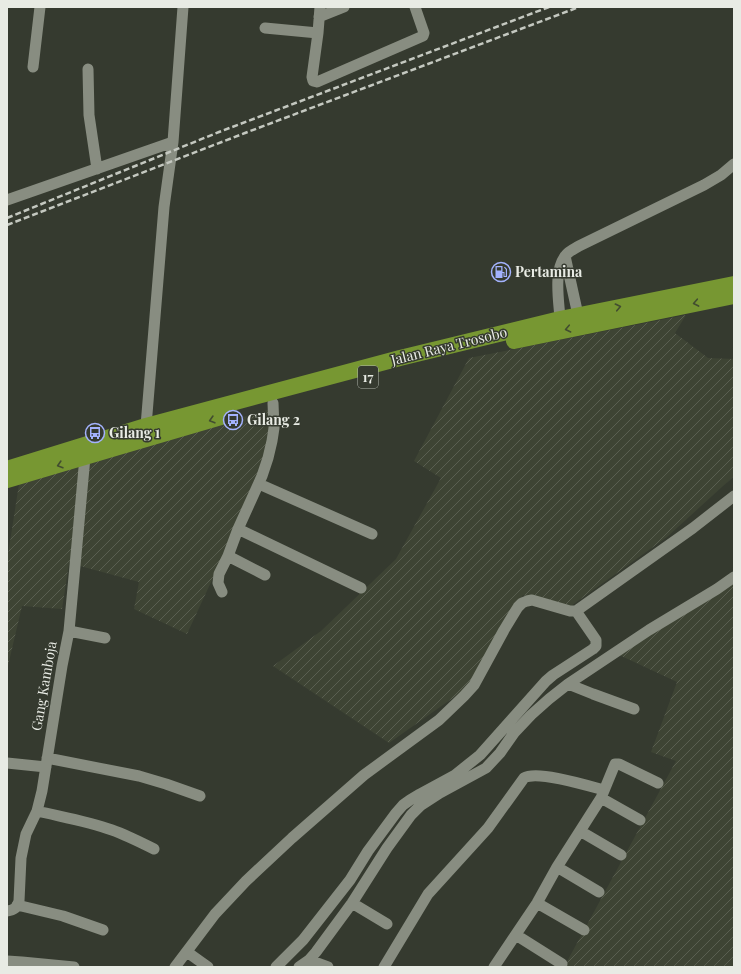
<svg xmlns="http://www.w3.org/2000/svg" width="741" height="974" viewBox="0 0 741 974" font-family="'Playfair Display',serif">
	<style>
		.industrial { fill: url(#industrial-furrows) }
		.lines { fill: none; stroke-linecap: round; stroke-linejoin: round }
		.minor { stroke: #888d81; stroke-width: 11 }
		.highway { stroke: #779732; stroke-width: 16 }
		.rail { stroke: #c4c8c0; stroke-width: 2.5; stroke-dasharray: 6 3; stroke-linecap: butt }
		.oneway { stroke: #424d30 }
		.labels { text-anchor: middle; stroke-width: 3; stroke-linejoin: round; paint-order: stroke }
		.shield { fill: #353a2f; stroke: #b2b6ae; stroke-width: 1 }
		.shield-label { font-size: 13px; font-weight: bold; fill: #e8ebe4 }
		.poi-label { font-size: 14px; font-weight: bold; fill: #e8ebe4; stroke: #353a2f; text-anchor: start }
		.street-label { font-size: 14px; fill: #e8ebe4; stroke: #353a2f }
	</style>
	<defs>
		<pattern id="industrial-furrows" width="10" height="10" patternUnits="userSpaceOnUse"><rect width="10" height="10" fill="#3e4434"/><path d="M-1 1l2-2M0 10L10 0M9 11l2-2" fill="none" stroke="#5a5f51"/></pattern>
	</defs>
	<rect width="100%" height="100%" fill="#353a2f"/>
	<path class="industrial" d="M686,315L675,333L708,358L734,359V476L667,537L564,611L523,595L467,688L389,743L273,666L321,631L396,559L441,478L414,461L469,358Z
		M274,408V446L187,634L134,609L139,582L69,563L62,609L22,606L7,670V561L19,484Z
		M734,571V967H564L676,761L651,752L677,682L617,654Z"/>
	<g class="lines">
		<path class="minor" d="M320,7L318,33L312,77L313,81L317,82L423,36L424,33L415,7
			M319,17L344,7
			M265,28L318,33
			M33,67L40,7
			M88,69L89,115L97,169
			M7,200L173,142
			M565,256L578,315
			M560,319C559,301 553,270 566,255C569,251 574,249 579,246L704,185L721,175L734,164
			M146,426L164,207L173,142L183,7
			M259,484L372,534
			M238,529L361,588
			M228,556L265,575
			M222,592L218,583L219,574L228,556L238,529L262,476L268,458L272,441L274,428L273,403
			M69,631L105,638
			M568,684L593,694L634,709
			M47,758L139,776L166,784L200,796
			M7,763L46,767
			M601,798L640,820
			M37,811C62,817 87,821 112,830C126,835 140,842 154,849
			M580,831L621,855
			M557,867L599,892
			M352,903L387,924
			M537,903L584,930
			M17,905L63,916L103,930
			M7,911C14,910 17,908 19,901L21,858L26,834L37,811L42,791L62,666L69,631L85,457
			M516,935L562,964
			M187,952L208,967
			M309,960L328,967
			M7,961L22,962L74,967
			M175,967L215,914L246,881L292,838L364,775L439,720L464,696L474,685L504,630L518,607L522,603L527,601L532,600L570,611H576L693,528L734,496
			M276,967L303,940L350,880L368,851L396,813L403,805L410,800L420,794L455,775L480,755L546,681L553,675L593,649L596,646V640L576,611
			M299,967L309,960L316,952L352,903L387,848L411,815L420,806L440,793L486,768L500,753L514,733L531,715L549,699L568,684L649,630L717,589L734,577
			M384,967L428,894L488,828L524,778C537,770 589,786 604,790
			M494,967L537,903L557,867L601,798L615,764H619L658,783"/>
		<path class="highway" d="M514,341L734,296
			M7,469L146,426L400,358L560,319L734,284
			M7,480L115,448L221,417"/>
		<path class="rail" d="M7,218L219,132L549,7
			M7,225L245,133L579,7"/>
	</g>
	<defs><path id="oneway-chevron" d="M-2-3.5L2.5 0L-2 3.5" fill="none" stroke-width="1.6" stroke-linecap="round" stroke-linejoin="round"/></defs>
	<g class="oneway">
		<use href="#oneway-chevron" transform="translate(696 303) rotate(169)"/>
		<use href="#oneway-chevron" transform="translate(618 307) rotate(-12)"/>
		<use href="#oneway-chevron" transform="translate(568 329) rotate(168)"/>
		<use href="#oneway-chevron" transform="translate(212 420) rotate(164)"/>
		<use href="#oneway-chevron" transform="translate(60 465) rotate(163)"/>
	</g>
	<defs>
		<symbol id="fuel-ring" viewBox="-11 -11 22 22"><circle r="9.5" fill="#353a2f" stroke="#a3b2fd" stroke-width="1.5"/><path d="M-5.5-6h7V0h2V4h1.3V-2.5L3-4.5l.8-.8L6-3V5H2.5V1h-1V6h-7ZM-4.2-4.7v3.2H.2V-4.7Z" fill="#a3b2fd"/></symbol>
		<symbol id="bus-ring" viewBox="-11 -11 22 22"><circle r="9.5" fill="#353a2f" stroke="#a3b2fd" stroke-width="1.5"/><path d="M-5-6H5V4H4V6H2V4H-2V6H-4V4H-5ZM-3.5-4V0h7V-4ZM-3.5 1.2v1.5H-2V1.2ZM2 1.2v1.5H3.5V1.2Z" fill="#a3b2fd"/></symbol>
	</defs>
	<g fill-rule="evenodd">
		<use href="#fuel-ring" x="490" y="261" width="22" height="22"/>
		<use href="#bus-ring" x="222" y="409" width="22" height="22"/>
		<use href="#bus-ring" x="84" y="422" width="22" height="22"/>
	</g>
	<g class="labels">
		<rect class="shield" x="358" y="366" width="20" height="22" rx="3"/>
		<g class="shield-label">
			<text x="368" y="382">17</text>
		</g>
		<g class="poi-label">
			<text x="515" y="277">Pertamina</text>
			<text x="247" y="425">Gilang 2</text>
			<text x="109" y="438">Gilang 1</text>
		</g>
		<g class="street-label">
			<text transform="translate(449 346) rotate(-14)" y="5">Jalan Raya Trosobo</text>
			<text transform="translate(44 686) rotate(-80)" y="5">Gang Kamboja</text>
		</g>
	</g>
	<rect width="741" height="974" fill="none" stroke="#e8ebe4" stroke-width="16"/>
</svg>
